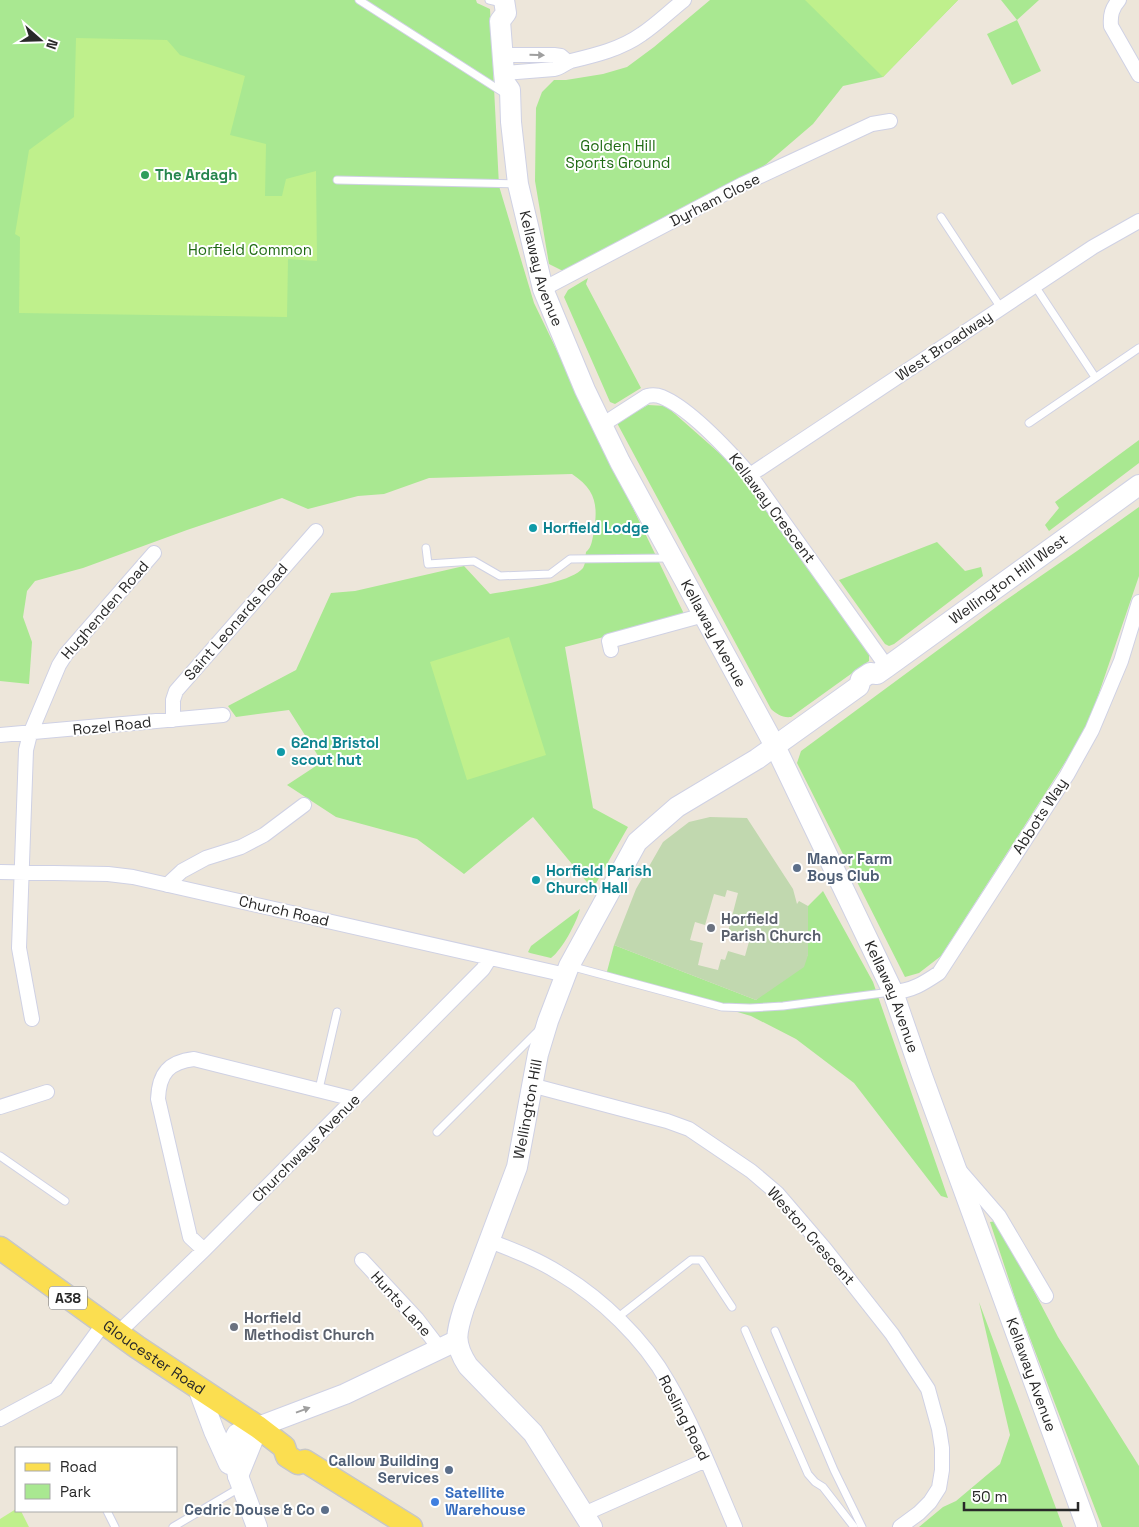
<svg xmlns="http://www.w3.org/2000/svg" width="1139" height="1527" viewBox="0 0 1139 1527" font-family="'Space Grotesk',sans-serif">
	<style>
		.green { fill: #a9e891 }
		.cemetery { fill: #c1d8af; fill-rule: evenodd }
		.pitch { fill: #bff08c }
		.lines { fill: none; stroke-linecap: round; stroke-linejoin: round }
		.lane-casing { stroke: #cfd1e4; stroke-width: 9 }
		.street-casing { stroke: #cfd1e4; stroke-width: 16 }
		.secondary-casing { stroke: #cfd1e4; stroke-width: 22 }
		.primary-casing { stroke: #c7c7c7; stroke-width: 25 }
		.lane { stroke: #fff; stroke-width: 7 }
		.street { stroke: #fff; stroke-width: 14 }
		.secondary { stroke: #fff; stroke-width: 20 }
		.primary { stroke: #fbde50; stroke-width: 22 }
		.oneway { fill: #9f9f9f }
		.leisure-dot { fill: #2e9e5b; stroke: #fff; stroke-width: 2 }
		.culture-dot { fill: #0f9aa8; stroke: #fff; stroke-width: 2 }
		.service-dot { fill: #5c6f8a; stroke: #fff; stroke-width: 2 }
		.worship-dot { fill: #6b7280; stroke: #fff; stroke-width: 2 }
		.shop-dot { fill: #3f7fe0; stroke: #fff; stroke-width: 2 }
		.labels { text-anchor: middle; stroke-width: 4; stroke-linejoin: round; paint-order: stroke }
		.shield { fill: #fff; stroke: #696969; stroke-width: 1 }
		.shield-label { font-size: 14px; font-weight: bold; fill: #292929 }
		.park-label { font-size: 15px; fill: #206b14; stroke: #fff }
		.leisure-label { font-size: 15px; font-weight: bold; fill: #27864d; stroke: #fff; text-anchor: start }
		.street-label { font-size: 15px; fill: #292929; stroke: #fff }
		.culture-label { font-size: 15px; font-weight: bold; fill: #0d838f; stroke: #fff; text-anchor: start }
		.service-label { font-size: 15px; font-weight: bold; fill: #4e5e75; stroke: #fff; text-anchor: end }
		.worship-label { font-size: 15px; font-weight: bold; fill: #5b616d; stroke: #fff; text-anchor: start }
		.shop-label { font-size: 15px; font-weight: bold; fill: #366cbe; stroke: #fff; text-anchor: start }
	</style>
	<rect width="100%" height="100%" fill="#ede6da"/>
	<path class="green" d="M0,0H476L477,3L490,9L499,186L534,303L685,616L565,647L593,808L628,827L595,885L591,887L533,817L464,874L417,839L336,817L287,785L322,762L289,710L236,717L228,706L296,670L331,593L355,591L464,566L490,594C512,590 570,584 583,568C586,563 585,558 586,552C592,547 592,540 594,531C598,505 596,490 572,474L429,478L384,494L358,496L308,509L282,498L187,530L83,568L35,581L27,591L23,617L32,642L29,684L0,681Z
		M710,0H958L883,77L843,86L813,124L743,184L569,271L561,270L549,264L535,181L536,108L542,92L554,80H566L603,74L627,67L654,47Z
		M1001,0H1039L1017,20L1041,71L1012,85L987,34L1017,20Z
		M588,278L586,284L641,388L615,404L610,402L564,297L568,290Z
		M648,405L666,406L734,466L869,654V661L791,717C782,718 777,714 771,709L617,423Z
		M1139,440V463L1049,531L1045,525L1059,508L1055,502Z
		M1139,507V576L1087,728L941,956L919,973L905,977L797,763L801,751L1003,602L1077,551Z
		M937,542L965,571L981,567L983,576L894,644L889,646L885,644L839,580Z
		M823,891L873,982L948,1198L941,1196L854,1083L796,1039L751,1016L666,991L605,979L614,945L756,1000L808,955V906Z
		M580,909C577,922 562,950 551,958L530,953L528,952L531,946Z
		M997,1221L1058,1337L1139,1466V1527H1102L1017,1304L990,1222Z
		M979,1302L1063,1527H919L943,1507L956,1501L1000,1464L1010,1435Z"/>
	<path class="cemetery" d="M710,817L747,818L793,889L797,904L799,901L808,906V955L804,967L756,1000L614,945L636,889L663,842L689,822ZM727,890L738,893L728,932L750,938L745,956L728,951L725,960L721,959L718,970L698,965L703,943L690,940L695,922L705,925L714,894L725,897Z"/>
	<path class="pitch" d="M805,0H958L883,77Z
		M76,38L167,40L180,55L245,76L230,135L266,144L265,196H282L286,179L316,171L317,261L288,259L287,317L19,313L20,237L15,234L29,150L74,117Z
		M509,637L546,755L467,780L430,662Z
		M16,1509V1511H21L29,1527H0V1519Z"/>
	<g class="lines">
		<defs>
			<path id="lane" d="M359,0L504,93
				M489,0L502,3
				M337,180L517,184
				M941,217L1001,308
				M1035,286L1095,377
				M1029,423L1139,348
				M426,548L428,564L474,561L500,576L550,574L570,559L670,558
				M570,966L722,1007L750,1008L783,1006L891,992
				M319,1089L337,1012
				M437,1132L539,1030
				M0,1156L65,1201
				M617,1318L691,1260H701L732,1307
				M745,1330L808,1474L815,1482L823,1487L854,1527
				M775,1331L834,1470L862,1527
				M107,1511L115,1527
				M173,1527L241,1487"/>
			<path id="street" d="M1119,0C1112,8 1110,15 1111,26L1139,75
				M503,55H554L561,56L568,62
				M504,73L554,69C561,68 565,63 571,61C596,55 621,49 642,34C657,24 670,11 684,0
				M543,289L743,184L872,124L890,121
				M602,425L647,396C652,395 657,395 662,397C691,409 729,451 750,475L887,667
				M750,475L1093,247L1139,221
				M611,650L609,641L704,615
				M173,720V700L176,691L316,531
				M0,735L223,715
				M0,872L108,874L133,877L566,975
				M167,885L182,871L206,858L241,847L264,835L304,805
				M893,992C912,991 924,983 939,973L1067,775L1092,730L1121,661L1139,602
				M32,1019L19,948L26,750L30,734L59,665L66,654L154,553
				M531,1085L667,1121L689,1129L751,1171L777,1193L825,1249L892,1334L928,1389L939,1429L942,1448V1470L939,1488L930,1502L919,1513L900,1527
				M0,1107L47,1092
				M960,1171L999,1216L1046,1296
				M490,1241C513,1250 537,1259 559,1273C601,1298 644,1339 668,1382C695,1428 714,1478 735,1527
				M204,1250L190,1237L158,1099C159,1073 169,1062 194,1059L354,1099
				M362,1260L417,1319L440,1349
				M118,1333L204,1250L483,969L490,958
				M0,1419L56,1389L104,1323
				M584,1514L706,1460"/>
			<g id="secondary">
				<path id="s1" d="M504,0L506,13L500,21L504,73L505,83L510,90L511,122L518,184L543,289L585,390L620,462L775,746L893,992L921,1073L1087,1527"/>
				<path d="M198,1388L214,1431L229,1464"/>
				<path d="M238,1476L258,1427"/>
				<path d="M257,1527L238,1476L232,1444L237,1434L245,1430L258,1427L345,1394L456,1341"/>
				<path id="s2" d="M592,1527L533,1433L468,1366C453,1343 456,1333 464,1308L517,1167L538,1054L548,1021L569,966L637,842L677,807L757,759L859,686L861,679L870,673L877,674L887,667L1139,485"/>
			</g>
			<g id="primary">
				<path id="s3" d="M0,1248L137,1347L258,1427L284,1447L287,1456L298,1463L305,1461L411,1527"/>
			</g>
		</defs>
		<use href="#lane" class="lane-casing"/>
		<use href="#street" class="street-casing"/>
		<use href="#secondary" class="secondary-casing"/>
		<use href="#primary" class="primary-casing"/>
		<use href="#lane" class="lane"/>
		<use href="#street" class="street"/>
		<use href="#secondary" class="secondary"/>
		<use href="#primary" class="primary"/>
	</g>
	<defs><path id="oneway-solid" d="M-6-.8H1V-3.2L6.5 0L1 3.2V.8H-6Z" transform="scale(1.25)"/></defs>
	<g class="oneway">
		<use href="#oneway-solid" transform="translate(537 55) rotate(1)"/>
		<use href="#oneway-solid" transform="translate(303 1410) rotate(-20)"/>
	</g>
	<circle class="leisure-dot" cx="145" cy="175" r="5"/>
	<g class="culture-dot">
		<circle cx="533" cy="528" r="5"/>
		<circle cx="281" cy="752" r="5"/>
		<circle cx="536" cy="880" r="5"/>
	</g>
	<g class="service-dot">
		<circle cx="797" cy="868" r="5"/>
		<circle cx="449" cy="1470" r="5"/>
		<circle cx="325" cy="1510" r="5"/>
	</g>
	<g class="worship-dot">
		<circle cx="711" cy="928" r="5"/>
		<circle cx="234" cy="1327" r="5"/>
	</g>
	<circle class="shop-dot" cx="435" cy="1502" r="5"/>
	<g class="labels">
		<rect class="shield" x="49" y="1286.5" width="38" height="23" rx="4"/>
		<g class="shield-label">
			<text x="68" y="1303">A38</text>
		</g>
		<g class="park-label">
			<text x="618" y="151">Golden Hill<tspan x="618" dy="17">Sports Ground</tspan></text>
			<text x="250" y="255">Horfield Common</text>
		</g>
		<g class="leisure-label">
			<text x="155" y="180">The Ardagh</text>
		</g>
		<g class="street-label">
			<text transform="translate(715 200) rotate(-27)" y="5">Dyrham Close</text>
			<text dy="5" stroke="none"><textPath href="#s1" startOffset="276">Kellaway Avenue</textPath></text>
			<text transform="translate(944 346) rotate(-34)" y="5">West Broadway</text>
			<text transform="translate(772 508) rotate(53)" y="5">Kellaway Crescent</text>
			<text dy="5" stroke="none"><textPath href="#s2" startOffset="1225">Wellington Hill West</textPath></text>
			<text transform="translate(105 610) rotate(-49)" y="5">Hughenden Road</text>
			<text transform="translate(236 622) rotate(-49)" y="5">Saint Leonards Road</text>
			<text dy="5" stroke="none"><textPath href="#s1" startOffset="681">Kellaway Avenue</textPath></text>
			<text transform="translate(112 726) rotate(-6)" y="5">Rozel Road</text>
			<text transform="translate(1040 816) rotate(-57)" y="5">Abbots Way</text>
			<text transform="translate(284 911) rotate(13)" y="5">Church Road</text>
			<text dy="5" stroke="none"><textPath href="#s1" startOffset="1086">Kellaway Avenue</textPath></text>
			<text dy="5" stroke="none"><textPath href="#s2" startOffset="475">Wellington Hill</textPath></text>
			<text transform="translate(306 1148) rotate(-45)" y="5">Churchways Avenue</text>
			<text transform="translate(811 1236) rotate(49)" y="5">Weston Crescent</text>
			<text transform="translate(401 1304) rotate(48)" y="5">Hunts Lane</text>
			<text dy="5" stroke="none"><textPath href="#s3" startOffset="189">Gloucester Road</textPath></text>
			<text dy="5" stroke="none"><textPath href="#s1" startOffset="1489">Kellaway Avenue</textPath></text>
			<text transform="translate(684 1418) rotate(63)" y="5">Rosling Road</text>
		</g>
		<g class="culture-label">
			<text x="543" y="533">Horfield Lodge</text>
			<text x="291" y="748">62nd Bristol<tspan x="291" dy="17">scout hut</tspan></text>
			<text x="546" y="876">Horfield Parish<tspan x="546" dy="17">Church Hall</tspan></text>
		</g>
		<g class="service-label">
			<text x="807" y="864" text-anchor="start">Manor Farm<tspan x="807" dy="17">Boys Club</tspan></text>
			<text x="439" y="1466">Callow Building<tspan x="439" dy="17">Services</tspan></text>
			<text x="315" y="1515">Cedric Douse &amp; Co</text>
		</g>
		<g class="worship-label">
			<text x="721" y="924">Horfield<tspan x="721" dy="17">Parish Church</tspan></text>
			<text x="244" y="1323">Horfield<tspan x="244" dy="17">Methodist Church</tspan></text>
		</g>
		<g class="shop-label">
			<text x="445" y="1498">Satellite<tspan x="445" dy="17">Warehouse</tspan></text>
		</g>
	</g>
	<rect x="15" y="1447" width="162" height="65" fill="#ffffff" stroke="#a9a9a9"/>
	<rect x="25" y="1463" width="25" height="8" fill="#fbde50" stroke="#a9a9a9"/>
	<text x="60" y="1472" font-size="15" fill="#292929">Road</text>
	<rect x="25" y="1484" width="25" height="15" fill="#a9e891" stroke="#a9a9a9"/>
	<text x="60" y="1497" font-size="15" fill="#292929">Park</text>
	<g transform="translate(40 40) rotate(110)" stroke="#ffffff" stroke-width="4" paint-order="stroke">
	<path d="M0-4L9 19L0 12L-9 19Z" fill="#292929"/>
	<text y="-8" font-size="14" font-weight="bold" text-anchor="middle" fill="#292929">N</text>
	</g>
	<path d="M964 1502v8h114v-8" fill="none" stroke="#292929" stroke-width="2.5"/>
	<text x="972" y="1502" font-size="15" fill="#292929" stroke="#ffffff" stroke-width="4" paint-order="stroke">50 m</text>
</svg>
